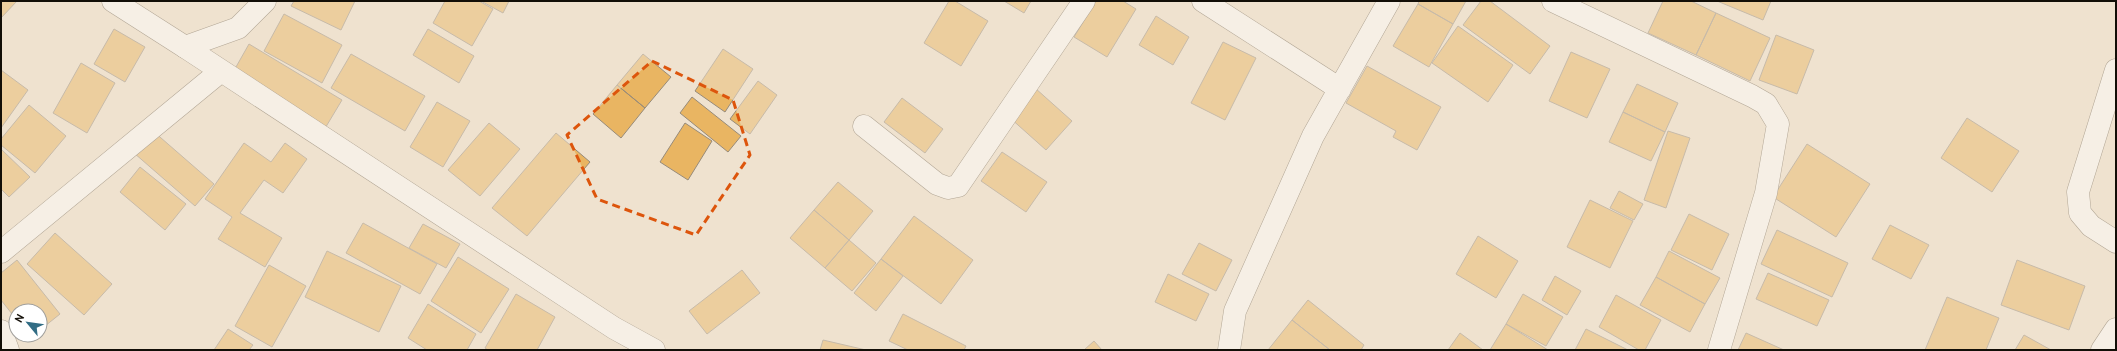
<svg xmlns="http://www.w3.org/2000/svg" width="2117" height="351" viewBox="0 0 2117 351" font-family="'PT Sans',sans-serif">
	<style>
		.building { fill: #e9b562; stroke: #978b7a }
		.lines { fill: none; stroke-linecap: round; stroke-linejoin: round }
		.minor-casing { stroke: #695e4e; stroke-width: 23 }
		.major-casing { stroke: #695e4e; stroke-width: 23 }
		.minor { stroke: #fff; stroke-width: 22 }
		.major { stroke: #fff; stroke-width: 22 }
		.marked { fill: none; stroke: #dd550c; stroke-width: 3; stroke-dasharray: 8 5; stroke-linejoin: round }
	</style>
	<rect width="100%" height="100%" fill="#efe2cf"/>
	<path class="building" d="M1,1H17L1,18Z
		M294,1H355L341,30L291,6Z
		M445,1H479L493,9L472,46L433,23Z
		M481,1H509L503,13Z
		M949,1H955L988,21L961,66L924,43Z
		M1004,1H1031L1024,13Z
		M1096,1H1123L1136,9L1107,57L1074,37Z
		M1419,1H1466L1453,24L1418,4Z
		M1481,1H1490L1550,46L1530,74L1463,25Z
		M1663,1H1691L1716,13L1696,55L1648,33Z
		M1717,1H1771L1763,20Z
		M1418,4L1453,24L1429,67L1393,46Z
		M1716,13L1770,38L1750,81L1696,55Z
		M284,14L342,45L322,83L264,51Z
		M1156,16L1189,37L1173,65L1139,45Z
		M1458,26L1513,65L1488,102L1432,63Z
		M114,29L145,47L125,82L94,64Z
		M428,29L474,56L459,83L413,55Z
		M1776,35L1814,50L1797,94L1759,80Z
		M1223,42L1256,58L1225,120L1191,103Z
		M249,44L342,100L324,130L232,74Z
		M723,49L753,69L725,112L695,91Z
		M1571,52L1610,69L1587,118L1549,101Z
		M351,54L425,96L405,131L331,88Z
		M643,54L671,77L645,108L617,85Z
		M81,63L115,83L87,133L53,113Z
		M1367,66L1441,107L1417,150L1393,137L1396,131L1346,103Z
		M1,70L28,90L1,128Z
		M758,81L777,95L750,134L730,119Z
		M1637,84L1678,103L1665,132L1623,112Z
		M617,85L645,108L621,138L593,114Z
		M1035,88L1072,121L1046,150L1009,117Z
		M692,97L741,136L728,152L680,113Z
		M902,98L943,129L925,153L884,122Z
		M437,102L470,121L443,167L410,147Z
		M29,105L66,136L35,173L1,145V139Z
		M1623,112L1665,132L1651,161L1609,142Z
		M1967,118L2019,151L1992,192L1941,158Z
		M489,123L520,149L480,196L448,170Z
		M685,123L712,141L688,180L660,162Z
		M153,131L214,184L195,206L134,153Z
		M1668,131L1690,138L1666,208L1644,200Z
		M556,133L590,162L527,236L492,208Z
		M244,143L271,162L285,143L307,159L283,193L264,180L240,213L282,238L265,267L218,239L232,217L205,199Z
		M1807,144L1870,184L1836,237L1773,197Z
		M1,149L30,177L9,197L1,189Z
		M1002,152L1047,182L1026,212L981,181Z
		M140,167L186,204L165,230L120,192Z
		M838,182L873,211L849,240L814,210Z
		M1619,191L1643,204L1634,220L1610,208Z
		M1590,200L1633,221L1610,268L1567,247Z
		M814,210L849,240L825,268L790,238Z
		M1689,214L1729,234L1712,270L1671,250Z
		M914,216L973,260L941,304L881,259Z
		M363,223L437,264L420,294L346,253Z
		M423,224L460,244L446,268L409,248Z
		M1890,225L1929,245L1911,279L1872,259Z
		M1777,230L1848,263L1832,297L1761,264Z
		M55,233L112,284L84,315L27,264Z
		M1478,236L1518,261L1496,298L1456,274Z
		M849,240L876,263L852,291L825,268Z
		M1199,243L1232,260L1216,291L1182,274Z
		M327,251L401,286L379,332L305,297Z
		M1669,251L1720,278L1705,304L1656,277Z
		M458,257L509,289L481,333L431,301Z
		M881,259L903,276L876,311L854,293Z
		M17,260L60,314L40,330V311H16V319L1,300V273Z
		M2017,260L2085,286L2069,330L2001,305Z
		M269,265L306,286L272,347L235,326Z
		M742,270L760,293L707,334L689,311Z
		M1768,273L1829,300L1817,326L1756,299Z
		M1168,274L1209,294L1196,321L1155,302Z
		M1555,276L1581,291L1567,315L1542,300Z
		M1656,277L1705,304L1690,332L1640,305Z
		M516,294L555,317L537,350H488L485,348Z
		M1523,294L1563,317L1546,346L1506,324Z
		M1616,295L1661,320L1645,350H1639L1599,327Z
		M1947,297L1999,318L1986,350H1925Z
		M1308,300L1364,345L1361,350H1330L1292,320Z
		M428,304L476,334L467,350H427L408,338Z
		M903,314L966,346L964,350H908L889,341Z
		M1292,320L1330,350H1268Z
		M1506,324L1548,350H1490Z
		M228,329L253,345L249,350H214Z
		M1586,329L1628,350H1575Z
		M1460,333L1483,350H1448Z
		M1746,333L1784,350H1738Z
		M2024,335L2051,350H2015Z
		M823,340L866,350H820Z
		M1094,341L1102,350H1084Z"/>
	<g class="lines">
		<defs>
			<path id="minor" d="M1203,1L1340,89
				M1553,1L1752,96L1766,104L1778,124L1766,193L1719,350
				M185,47L614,328L654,350
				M2116,70L2078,192L2080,213L2091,226L2116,242
				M864,126L937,184L948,188L958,186L1084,1
				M1,252L221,71
				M1,331L8,350
				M1229,350L1235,311L1313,136L1389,1
				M2102,350L2116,329"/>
			<path id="major" d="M113,1L185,47L238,28L265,1"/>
		</defs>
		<use href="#minor" class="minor-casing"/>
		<use href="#major" class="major-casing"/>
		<use href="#minor" class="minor"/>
		<use href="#major" class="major"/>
	</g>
	<path d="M0 0H2117V351H0ZM652,61L733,100L750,155L696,235L597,199L567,135Z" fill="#efe2cf" fill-opacity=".55" fill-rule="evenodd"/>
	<path class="marked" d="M652,61L733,100L750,155L696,235L597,199L567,135Z"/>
	<rect width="2117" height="351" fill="none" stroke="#120e07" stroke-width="4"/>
	<g transform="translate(28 323) rotate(299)"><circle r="19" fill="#ffffff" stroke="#a09f9c"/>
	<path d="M0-3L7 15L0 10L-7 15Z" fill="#326d85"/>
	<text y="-6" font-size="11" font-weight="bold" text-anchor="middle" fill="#120e07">N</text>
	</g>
</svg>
